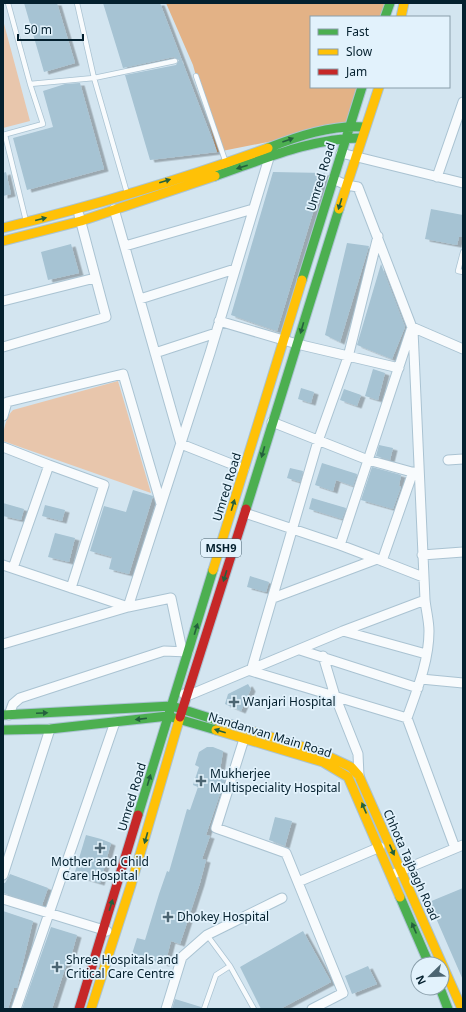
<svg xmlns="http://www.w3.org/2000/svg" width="466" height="1012" viewBox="0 0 466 1012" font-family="'Noto Sans',sans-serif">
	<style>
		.green { fill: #e8c6ac }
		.forest { fill: #e3b286 }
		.building { fill: #a6c3d3; filter: url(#shadow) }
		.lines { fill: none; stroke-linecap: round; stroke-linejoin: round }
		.lane-casing { stroke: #aac3d2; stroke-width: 6 }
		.street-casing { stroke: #aac3d2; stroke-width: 11 }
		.fast-casing { stroke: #aac3d2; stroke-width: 11 }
		.slow-casing { stroke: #aac3d2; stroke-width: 11 }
		.jam-casing { stroke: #aac3d2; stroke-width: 11 }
		.lane { stroke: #f8fbfd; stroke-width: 4.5 }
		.street { stroke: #f8fbfd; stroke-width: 9 }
		.fast { stroke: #4caf50; stroke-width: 9 }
		.slow { stroke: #ffc107; stroke-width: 9 }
		.jam { stroke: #c62828; stroke-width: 9 }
		.oneway { fill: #24603d }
		.poi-dot { fill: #4c6572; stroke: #e2f2fc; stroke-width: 1.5 }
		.labels { text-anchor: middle; stroke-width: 3.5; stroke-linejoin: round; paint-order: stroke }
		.shield { fill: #e2f2fc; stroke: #475f6c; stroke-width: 1 }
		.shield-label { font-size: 11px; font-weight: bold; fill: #04202e }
		.street-label { font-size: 12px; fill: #04202e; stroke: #e2f2fc }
		.poi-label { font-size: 12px; fill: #04202e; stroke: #e2f2fc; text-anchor: start }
	</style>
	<defs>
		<filter id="shadow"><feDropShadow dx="4.5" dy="2.5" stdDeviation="0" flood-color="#0004"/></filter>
	</defs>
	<rect width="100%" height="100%" fill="#d3e5f0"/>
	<path class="green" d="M3,20L30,121L3,128Z
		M118,381L151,493L3,441C3,431 6,416 13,410Z"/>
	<path class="forest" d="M166,3H390L385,17H311V87H362L349,126L217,152L193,65Z"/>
	<path class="building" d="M24,3H57L75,63L44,72Z
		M103,3H160L217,152L150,160L125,75L176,65L179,60L174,57L123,68Z
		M80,83L104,169L27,190L13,138L53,127L43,91L65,84Z
		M6,172L11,194L3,196V173Z
		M273,172L325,173L277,331L231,315Z
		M431,209L463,215V237H459L457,245L425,239Z
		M347,243L369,246L340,342L325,335Z
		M71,244L79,273L48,280L41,252Z
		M381,264L405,327L392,359L357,345Z
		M373,369L385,373L378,400L365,396Z
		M301,388L314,392L311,403L298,399Z
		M344,389L361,395L357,406L340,400Z
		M379,445L393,448L390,460L376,456Z
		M322,463L357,474L353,486L336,480L333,491L315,485Z
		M372,467L401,475L399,486L401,487L393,509L361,500Z
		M290,468L303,471L300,482L287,478Z
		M133,490L153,496L129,574L109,569L112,557L90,551L104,506L126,512Z
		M312,498L346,508L342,519L309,509Z
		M3,503L24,509L21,520L3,516Z
		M45,505L65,510L62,521L42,516Z
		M55,533L75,538L69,562L48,557Z
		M250,576L269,582L266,592L247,587Z
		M248,684L251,689L241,711L225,704L228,694Z
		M207,747H213L223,751L219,777L225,779L206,835L210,836L202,859L206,860L200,883L180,944L171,941L165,964L132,954L137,938L145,940L159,894L167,871L169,872L187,809L190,810L198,787L193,785L199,767L195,765L199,752Z
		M275,817L292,821L285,846L269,840Z
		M86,835L101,839L111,843L100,883L74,875Z
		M10,874L48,888L42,905L3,893V883H5Z
		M463,888V980L429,902Z
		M3,911L33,921L17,988H14L8,1009H3Z
		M51,927L77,935L70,960L68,959L52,1009H22Z
		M303,931L331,982L280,1009H261L240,967Z
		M368,966L377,984L352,994L345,976Z
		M175,999L201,1007L200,1009H172Z"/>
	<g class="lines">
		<defs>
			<path id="lane" d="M8,3L30,84L94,78L175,61
				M77,3L94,78L127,193
				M196,76L226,163
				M3,135L43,124L30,84
				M5,135L26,221
				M463,252L458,271L463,272
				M207,935L230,966
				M204,1009L216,975L230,966L254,1009"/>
			<path id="street" d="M341,153L463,183
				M437,177L463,102
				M333,179L346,185L358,187L413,330L425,600L343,631L426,654
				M114,209L181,444L244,469
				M378,236L348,357L318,441L251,671L407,718L455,848
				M125,246L253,209
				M140,299L235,269
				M3,301L95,278
				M219,321L297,344L399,368
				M3,347L106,317L79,215
				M155,353L216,333
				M3,416L7,402L123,374L161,504
				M272,422L368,460L419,474
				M3,447L49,465L13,568
				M448,460L463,459
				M49,465L104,485L71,588
				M245,513L340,545
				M422,555L463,552
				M377,559L340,545L412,327L463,349
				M382,561L413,472
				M3,565L128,607
				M273,598L377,559L423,577
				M3,644L128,607
				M182,650L171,598L128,607L210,353L269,158
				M300,650L418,688
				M323,656L335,696L358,754L359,776
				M421,679L463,683
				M184,694L187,696L343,631
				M9,715L13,704L20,698L164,651L188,652
				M407,718C417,690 429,661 429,631C429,621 426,610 425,600
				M244,739L216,828L286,853L343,993L312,1009
				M396,873L463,845
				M3,875L50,729
				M298,882L380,847
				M3,899L107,931
				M16,1009L115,722
				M166,1009L182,957L207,935L282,898"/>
			<path id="fast" d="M385,17L390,3
				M268,148C298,136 331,125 364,127
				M215,176C262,160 311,138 361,138
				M302,280L362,87
				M246,509L339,209
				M3,715L172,706L216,720
				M3,730L50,729L168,716L216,730
				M138,815L213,570
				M400,897L429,964
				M440,988L448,1009"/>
			<path id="slow" d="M401,17L404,3
				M339,209L379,87
				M3,228C92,206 181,180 268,148
				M3,241L81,221L215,176
				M213,570L302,280
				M216,720L317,751L351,767L359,776L442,964
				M216,730L323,762L348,777L400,897
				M442,964L462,1009
				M91,1009L131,885L180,717"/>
			<path id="jam" d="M180,717L246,509
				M79,1009L138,815"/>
		</defs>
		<use href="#lane" class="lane-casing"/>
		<use href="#street" class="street-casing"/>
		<use href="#fast" class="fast-casing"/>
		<use href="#slow" class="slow-casing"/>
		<use href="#jam" class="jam-casing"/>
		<use href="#lane" class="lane"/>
		<use href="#street" class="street"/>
		<use href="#fast" class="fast"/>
		<use href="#slow" class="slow"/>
		<use href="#jam" class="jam"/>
	</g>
	<defs><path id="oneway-solid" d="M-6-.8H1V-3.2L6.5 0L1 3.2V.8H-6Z"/></defs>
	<g class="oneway">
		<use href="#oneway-solid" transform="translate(288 140) rotate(-20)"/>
		<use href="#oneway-solid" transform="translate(242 167) rotate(162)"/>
		<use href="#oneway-solid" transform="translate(165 181) rotate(-17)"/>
		<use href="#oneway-solid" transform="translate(340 204) rotate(107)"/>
		<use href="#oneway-solid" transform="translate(41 219) rotate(-14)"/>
		<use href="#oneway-solid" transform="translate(302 328) rotate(106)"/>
		<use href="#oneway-solid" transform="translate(263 452) rotate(106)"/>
		<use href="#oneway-solid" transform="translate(233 505) rotate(-73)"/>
		<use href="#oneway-solid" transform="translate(225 576) rotate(107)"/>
		<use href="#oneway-solid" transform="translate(196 629) rotate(-73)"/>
		<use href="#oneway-solid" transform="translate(42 713) rotate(-3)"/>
		<use href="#oneway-solid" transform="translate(141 719) rotate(173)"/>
		<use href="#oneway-solid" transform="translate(220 731) rotate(-163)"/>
		<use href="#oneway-solid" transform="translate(149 780) rotate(-73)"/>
		<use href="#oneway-solid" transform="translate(364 808) rotate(-113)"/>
		<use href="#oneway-solid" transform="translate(146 838) rotate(106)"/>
		<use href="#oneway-solid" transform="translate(392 850) rotate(66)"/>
		<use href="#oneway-solid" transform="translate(111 905) rotate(-73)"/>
		<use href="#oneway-solid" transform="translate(414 928) rotate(-113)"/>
	</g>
	<g class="poi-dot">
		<path d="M232 696h4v4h4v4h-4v4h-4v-4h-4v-4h4z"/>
		<path d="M199 775h4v4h4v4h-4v4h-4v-4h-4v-4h4z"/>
		<path d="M98 842h4v4h4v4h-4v4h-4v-4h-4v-4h4z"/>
		<path d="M166 911h4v4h4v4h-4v4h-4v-4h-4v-4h4z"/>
		<path d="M55 961h4v4h4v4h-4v4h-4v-4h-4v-4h4z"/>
	</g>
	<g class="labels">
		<rect class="shield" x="201" y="539" width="40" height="18" rx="3"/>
		<g class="shield-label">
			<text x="221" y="552">MSH9</text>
		</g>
		<g class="street-label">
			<text transform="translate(321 177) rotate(-73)" y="4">Umred Road</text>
			<text transform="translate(227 487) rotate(-73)" y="4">Umred Road</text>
			<text transform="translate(270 735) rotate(17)" y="4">Nandanvan Main Road</text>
			<text transform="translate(132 797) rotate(-73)" y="4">Umred Road</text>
			<text transform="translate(411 865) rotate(66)" y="4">Chhota Tajbagh Road</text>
		</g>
		<g class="poi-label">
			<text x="243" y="706">Wanjari Hospital</text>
			<text x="210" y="778">Mukherjee<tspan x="210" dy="14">Multispeciality Hospital</tspan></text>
			<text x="100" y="866" text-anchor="middle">Mother and Child<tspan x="100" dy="14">Care Hospital</tspan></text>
			<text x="177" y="921">Dhokey Hospital</text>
			<text x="66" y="964">Shree Hospitals and<tspan x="66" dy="14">Critical Care Centre</tspan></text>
		</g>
	</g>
	<rect width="466" height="1012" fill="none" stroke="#04202e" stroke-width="8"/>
	<rect x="310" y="16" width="140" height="72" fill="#e2f2fc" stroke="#899eaa"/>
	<rect x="318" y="29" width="20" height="6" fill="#4caf50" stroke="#899eaa"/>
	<text x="346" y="36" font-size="12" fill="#04202e">Fast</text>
	<rect x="318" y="49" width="20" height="6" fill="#ffc107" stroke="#899eaa"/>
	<text x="346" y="56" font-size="12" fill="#04202e">Slow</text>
	<rect x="318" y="69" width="20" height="6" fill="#c62828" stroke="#899eaa"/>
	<text x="346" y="76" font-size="12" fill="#04202e">Jam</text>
	<g transform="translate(430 976) rotate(247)"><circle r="19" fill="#e2f2fc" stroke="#899eaa"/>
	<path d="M0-3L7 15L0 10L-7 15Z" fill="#4c6572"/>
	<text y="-6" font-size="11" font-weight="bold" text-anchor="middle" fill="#04202e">N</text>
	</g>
	<path d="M18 34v6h65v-6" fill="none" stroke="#04202e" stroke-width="2"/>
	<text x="24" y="34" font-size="12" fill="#04202e" stroke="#e2f2fc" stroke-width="3" paint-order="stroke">50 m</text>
</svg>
